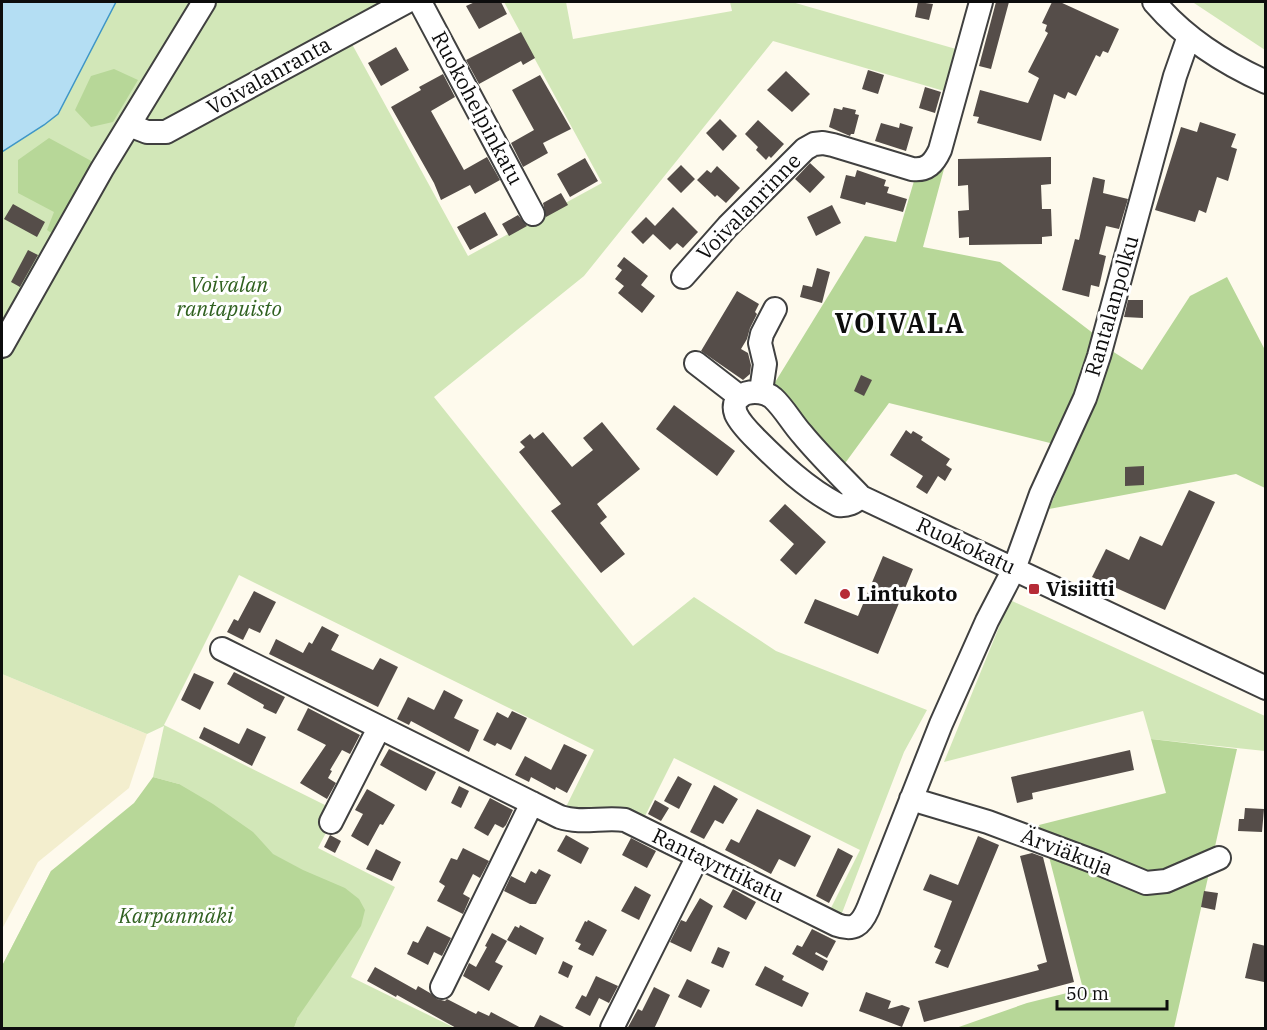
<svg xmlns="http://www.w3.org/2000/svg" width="1267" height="1030" viewBox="0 0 1267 1030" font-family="'IBM Plex Serif',serif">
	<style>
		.farmland { fill: #f3eece }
		.green { fill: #d2e7b8 }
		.forest { fill: #b7d798 }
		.water { fill: #b4def3; stroke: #3e96c7; stroke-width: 1.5 }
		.building { fill: #554d49 }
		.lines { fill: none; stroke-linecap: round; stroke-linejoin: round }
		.minor-casing { stroke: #404040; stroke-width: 26 }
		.minor { stroke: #fff; stroke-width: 22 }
		.poi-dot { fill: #b62b37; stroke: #fff; stroke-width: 2 }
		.labels { text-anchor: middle; stroke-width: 6; stroke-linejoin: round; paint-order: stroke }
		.street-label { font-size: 21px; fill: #0d0d0d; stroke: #fff }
		.park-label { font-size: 21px; font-style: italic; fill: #306120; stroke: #fff }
		.poi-label { font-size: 21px; font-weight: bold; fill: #0d0d0d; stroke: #fff; text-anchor: start }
		.district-label { font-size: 27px; font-weight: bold; letter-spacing: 1.5px; fill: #0d0d0d; stroke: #fff }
	</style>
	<rect width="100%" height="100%" fill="#fefaed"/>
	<path class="farmland" d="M2,674L147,734L129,788L38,862L2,929Z"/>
	<path class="green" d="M116,2H386L341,24L468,256L602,183L504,2H566L573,39L732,11L730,2H792L956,49L944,91L773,41L584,276L434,397L633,646L694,597L776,651L927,710L904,752L842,913L830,910L860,850L674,758L644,818L565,809L594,750L239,575L164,725L331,808L329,827L318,848L395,887L351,977L455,1028H294L298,1017L2,1028V966L51,871L179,784L153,777L164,726L147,734L2,674V152L44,125L58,114Z
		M1193,2H1265V50L1194,3Z
		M1010,600L1265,716V751L1151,739L1143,711L944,762Z"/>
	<path class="forest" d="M114,69L138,80L113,122L91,127L75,110L91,76Z
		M49,138L95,163L56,236L47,230L54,212L18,193V160Z
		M944,169L923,247L1000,262L1098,337L1054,444L889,403L843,466L774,384L865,236L896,242L914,181Z
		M1227,277L1265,350V488L1236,474L1049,509L1100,390L1112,351L1142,370L1190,296Z
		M1151,739L1237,749L1174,1028H956L1027,1003L1083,989L1047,849L1039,825L1166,793Z
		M153,777L179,784L213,804L253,832L273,854L303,870L345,888L359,899L365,910L361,926L298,1017L294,1028H2V966L51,871L134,803Z"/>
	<path class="water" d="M2,2H116L58,114L44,125L2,152Z"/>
	<path class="building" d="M475,2H501L507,14L479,29L466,6Z
		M918,2L933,4L929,20L915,17Z
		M996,2H1009L991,69L979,66Z
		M1052,2H1060L1119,29L1108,53L1103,51L1100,57L1096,55L1076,96L1068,92L1065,99L1054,94L1041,141L977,123L979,117L973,116L980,90L1028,103L1039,78L1028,72L1048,33L1045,31L1047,25L1042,23Z
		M521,32L535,58L523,65L521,61L479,84L466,60Z
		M396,47L409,70L381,86L368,63Z
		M868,70L884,75L878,94L862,89Z
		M786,71L810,94L792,112L767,90Z
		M443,74L455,97L431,111L464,170L487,157L500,180L475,194L470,185L441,200L434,183L391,107L421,90L419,87Z
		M540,75L571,129L543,143L548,153L523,167L511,143L534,130L512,90Z
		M925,87L941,92L935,113L919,108Z
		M843,107L856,110L855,114L859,115L854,134H851L850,136L829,127L834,108L842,110Z
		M720,119L737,136L723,151L706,133Z
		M758,120L784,144L771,158L769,156L766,160L756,150L758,147L745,134Z
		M1200,122L1236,134L1231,147L1237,149L1228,181L1217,177L1206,213L1199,210L1195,222L1155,210L1181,127L1197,132Z
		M881,123L899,128L900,123L913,127L906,151L875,141Z
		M1051,157V184L1041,185L1042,209H1051L1052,236L1042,237V244L969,245V237L959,238L958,211L969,210L968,185L958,186V159Z
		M585,158L598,181L570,197L557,174Z
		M810,163L825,177L810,193L795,179Z
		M681,165L695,179L681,193L667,179Z
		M717,166L740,188L726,203L717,195L715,197L697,180L707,170L711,173Z
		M857,170L886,180L884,186L889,187L887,193L907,199L903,212L866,202L865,205L840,198L846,175L855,177Z
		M1093,177L1105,180L1103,193L1128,199L1119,229L1106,226L1099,254L1106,256L1099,287L1091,285L1089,297L1062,290L1075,239L1079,240Z
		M561,193L568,205L546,217L543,203Z
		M13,204L45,222L37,237L4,219Z
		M832,205L841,223L816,236L807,217Z
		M673,207L698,232L683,248L677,243L670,250L653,234L643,244L631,232L646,217L655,226Z
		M485,212L498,235L470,250L457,227Z
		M518,215L527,226L509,236L502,224Z
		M28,250L38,255L20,287L11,282Z
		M624,257L648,276L641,285L655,296L642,313L618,293L624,286L615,279L622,270L617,266Z
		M817,268L830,272L822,303L800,297L803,285L812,287Z
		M737,291L759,304L755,312L757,314L750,328L747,339L741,349L748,353L751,365L750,374L743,380L701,351Z
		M1128,300H1143V318L1124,317Z
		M861,375L872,380L864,396L854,391Z
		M674,405L735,451L717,476L656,429Z
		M602,422L640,469L597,504L607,517L600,523L625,554L601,573L551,511L561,504L519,452L525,447L520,442L530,434L534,439L543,432L572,467L593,450L583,438Z
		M906,430L911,434L913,431L923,437L921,440L950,459L946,465L952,469L945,481L938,476L927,494L916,487L923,476L890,455Z
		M1144,466V485L1125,486V467Z
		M1189,490L1215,502L1165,610L1092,577L1106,549L1129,560L1140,536L1162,546Z
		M785,504L826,542L796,575L780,560L794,544L769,521Z
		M883,556L913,569L878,654L804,623L815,599L858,616Z
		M254,591L276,602L260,633L249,628L243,640L227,632L234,619L238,621Z
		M322,626L339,635L331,650L373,670L380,658L398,667L378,707L269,654L276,639L303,653L309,642L312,644Z
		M234,672L285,697L276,714L263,708L264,705L227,684Z
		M194,673L214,682L200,710L181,700Z
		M444,690L463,700L454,718L479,730L469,752L411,721L409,725L397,719L408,697L434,710Z
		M308,708L360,735L350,754L342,750L330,770L332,771L328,778L336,783L327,799L300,783L326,745L297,730Z
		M512,711L527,718L511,750L497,743L495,746L483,740L497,712L508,718Z
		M204,727L239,744L247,728L266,737L252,766L199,738Z
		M564,744L587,755L567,793L556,787L555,790L531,777L529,782L515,775L525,756L551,770Z
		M389,749L436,772L426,791L380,765Z
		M1130,750L1134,770L1032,793L1033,799L1017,803L1011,777Z
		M678,776L692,784L679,809L664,801Z
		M714,785L738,799L723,824L715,820L704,839L690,832Z
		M459,786L469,791L461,808L451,803Z
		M367,789L395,805L383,825L380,824L368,846L351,836L363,814L355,810Z
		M490,798L513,810L506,825L503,828L495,824L488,836L474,828Z
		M655,800L669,808L661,821L648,814Z
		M1245,808L1264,809L1262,832L1238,831L1239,819H1244Z
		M757,809L811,836L795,867L779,859L771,874L725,850L731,839L739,843Z
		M330,835L341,841L335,853L324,847Z
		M566,835L589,848L581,864L557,851Z
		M978,836L999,845L948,968L935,963L941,950L934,947L952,901L923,890L930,874L958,885Z
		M631,838L656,851L647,868L622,855Z
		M463,848L489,861L480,878L473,874L463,894L470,898L463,914L437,901L445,886L439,882L451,858L457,860Z
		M838,848L853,856L829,903L816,896Z
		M376,849L401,862L392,881L366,869Z
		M1032,853L1043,857L1074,982L924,1022L918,1001L1039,970L1037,965L1047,962L1020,856Z
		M539,869L551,875L536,904H530L504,891L511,876L525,883L531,871L536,874Z
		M635,886L651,895L639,920L621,911Z
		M733,889L756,902L746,920L723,907Z
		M1204,891L1218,893L1215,910L1201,907Z
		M700,898L713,906L691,952L670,942L681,920L686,922Z
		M588,920L607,930L593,956L578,949L581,944L575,941L585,921L587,922Z
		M520,925L544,938L536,955L507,940L515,926L519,928Z
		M427,926L451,938L442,956L434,952L428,965L407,954L413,941L418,943Z
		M812,929L836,941L827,958L816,952L815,954L828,961L823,971L792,954L797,945L802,947Z
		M492,933L507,941L495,962L503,966L489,991L463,976L469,963L476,967L487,947L485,946Z
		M1253,943L1266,946V979L1264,982L1245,978Z
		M718,947L730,952L723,968L711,963Z
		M563,961L573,966L568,978L558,973Z
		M765,966L784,976L782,980L809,993L802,1007L755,985Z
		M375,967L416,990L418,986L430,993L437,999L445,1001L447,999L476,1014L478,1011L489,1016L491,1012L523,1029H458L397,995L396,997L367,981Z
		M596,976L618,986L609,1003L599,998L590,1016L575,1008L582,995L586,997Z
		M687,979L710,990L701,1008L678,997Z
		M654,987L670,995L654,1029H627L638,1009L642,1011Z
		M866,992L891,1001L888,1009L902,1005L910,1008L902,1027L859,1011Z
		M540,1015L568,1029H533Z"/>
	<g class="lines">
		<defs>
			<path id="minor" d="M420,2L533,214
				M1154,2C1185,38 1222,62 1266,82
				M129,125L147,132H166L406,2
				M683,277L728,226L805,149L814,144L823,143L833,145L912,169C927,171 934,163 940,150L981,2
				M2,346L102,169L204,2
				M696,363L740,397
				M761,391L765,364L760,343L762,334L775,309
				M861,497C853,503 848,506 838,505C806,488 781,464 756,439C749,432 740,423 736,414C728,392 759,386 773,398C784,408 792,423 802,434C820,456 841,476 861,497L1266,688
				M222,649L560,817C581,824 603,817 625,820L837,925C854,931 861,925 868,909L941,724L987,621L1014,569L1041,494L1085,398L1099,356L1175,76L1189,36
				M911,799L988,822L1098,863L1146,883L1166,881L1219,858
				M331,822L379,728
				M442,987L532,803
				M612,1028L698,856"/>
		</defs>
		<use href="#minor" class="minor-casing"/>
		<use href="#minor" class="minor"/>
	</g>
	<g class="poi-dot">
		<rect x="1028" y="583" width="12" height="12" rx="3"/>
		<circle cx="845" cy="594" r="6"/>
	</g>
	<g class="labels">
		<g class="street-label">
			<text transform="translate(269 76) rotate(-29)" y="7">Voivalanranta</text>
			<text transform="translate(477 108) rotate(62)" y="7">Ruokohelpinkatu</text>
			<text transform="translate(749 207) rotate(-46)" y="7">Voivalanrinne</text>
			<text transform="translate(1112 306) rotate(-74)" y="7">Rantalanpolku</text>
			<text transform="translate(966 546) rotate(25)" y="7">Ruokokatu</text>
			<text transform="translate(1067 852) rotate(21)" y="7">Ärviäkuja</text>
			<text transform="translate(718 866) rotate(26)" y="7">Rantayrttikatu</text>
		</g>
		<g class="park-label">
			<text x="229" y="292">Voivalan<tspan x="229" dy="24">rantapuisto</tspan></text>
			<text x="176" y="923">Karpanmäki</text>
		</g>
		<g class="poi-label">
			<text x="1046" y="596">Visiitti</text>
			<text x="857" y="601">Lintukoto</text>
		</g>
		<g class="district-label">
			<text x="900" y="333">VOIVALA</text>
		</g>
	</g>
	<rect width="1267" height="1030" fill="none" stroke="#0d0d0d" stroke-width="6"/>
	<path d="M1057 1000v9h110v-9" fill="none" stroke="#0d0d0d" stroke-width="3"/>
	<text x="1066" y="1000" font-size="18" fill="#0d0d0d" stroke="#ffffff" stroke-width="4.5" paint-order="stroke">50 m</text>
</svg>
